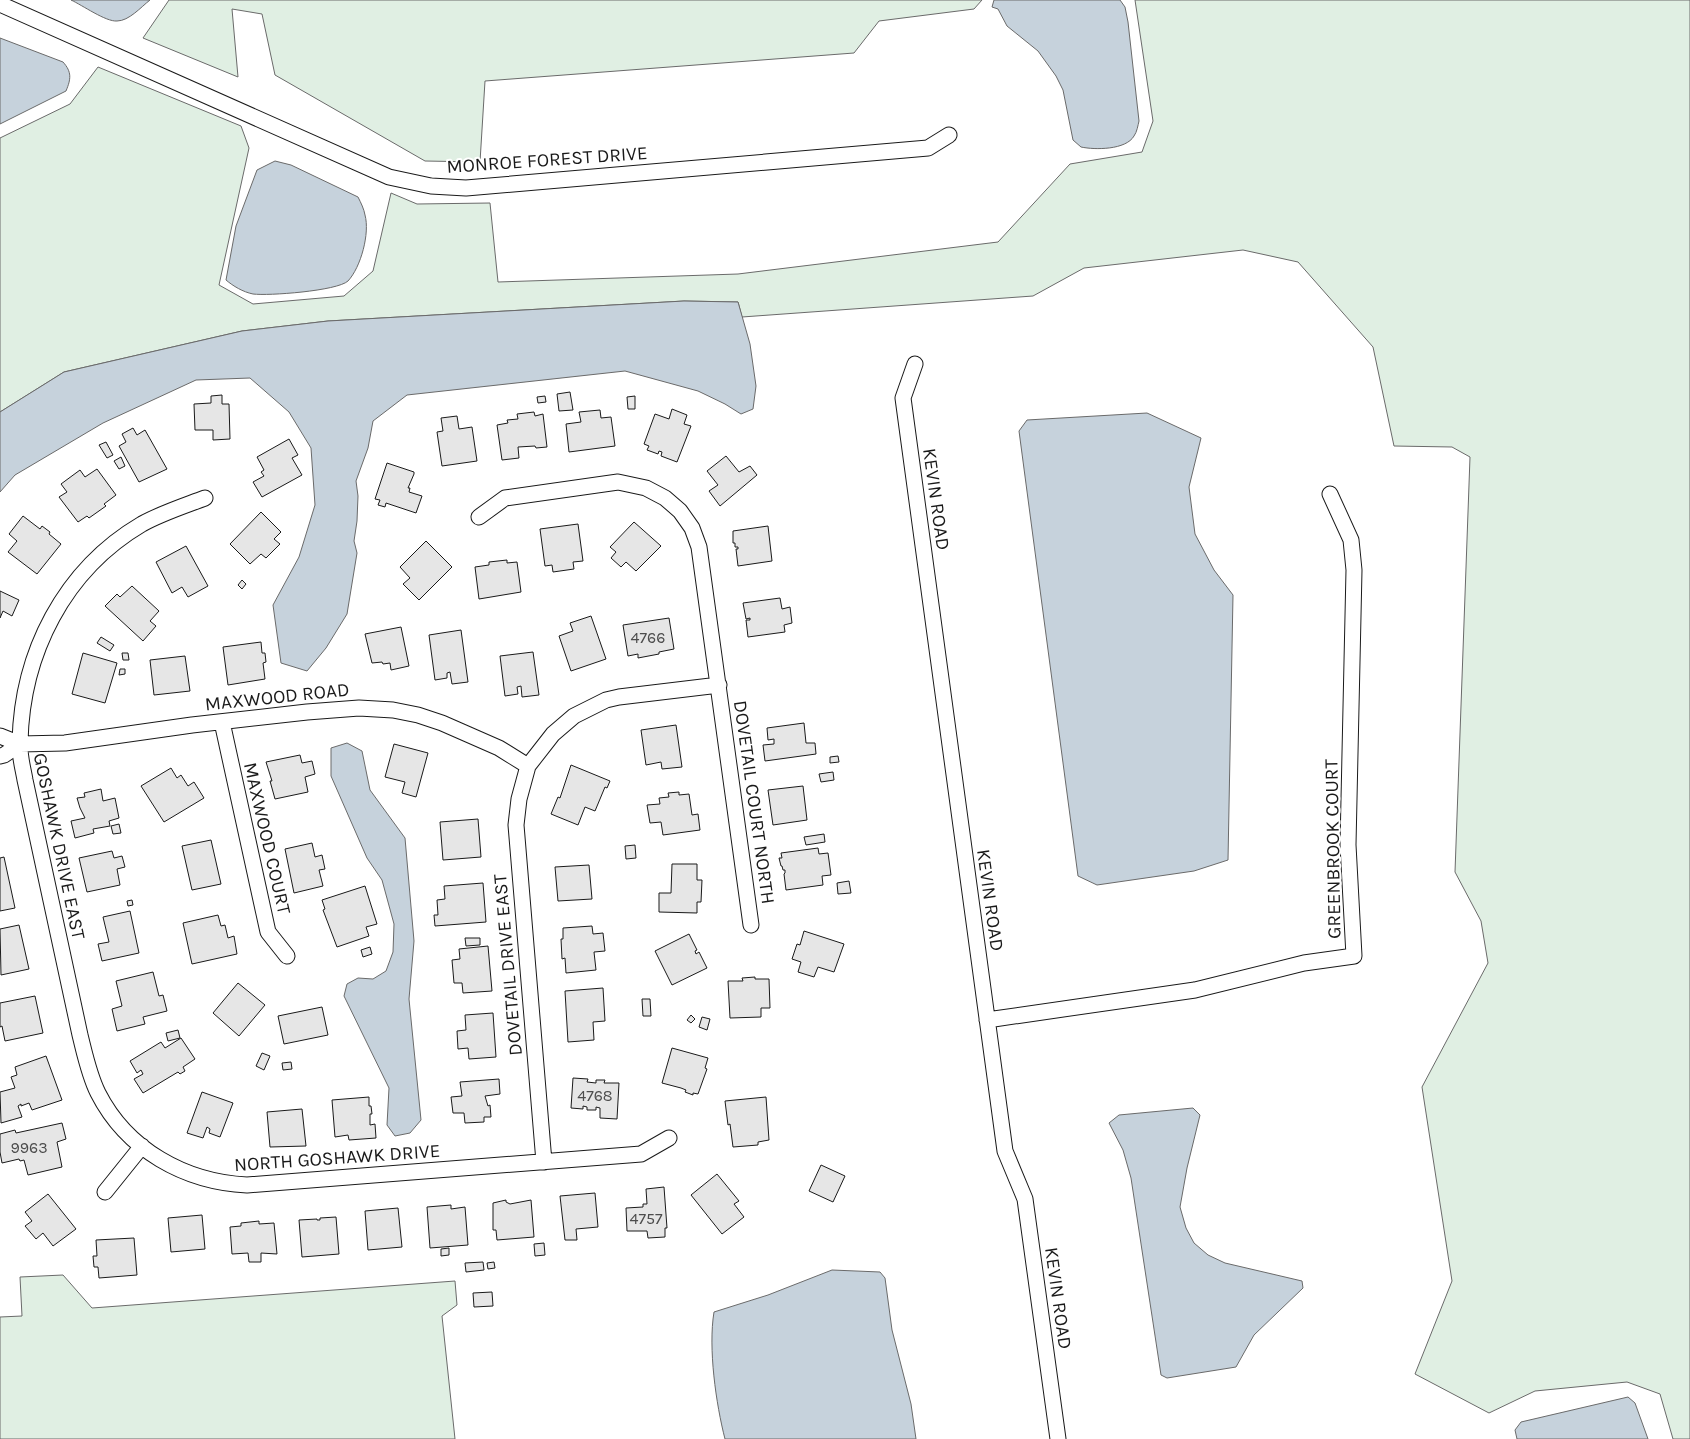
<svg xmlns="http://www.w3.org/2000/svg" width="1690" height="1439" viewBox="0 0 1690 1439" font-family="Karla,sans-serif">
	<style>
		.green { fill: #e0efe3; stroke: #6a6a6a }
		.water { fill: #c6d2dc; stroke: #6a6a6a }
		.building { fill: #e6e6e6; stroke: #1a1a1a }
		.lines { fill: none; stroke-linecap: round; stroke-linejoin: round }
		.minor-casing { stroke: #1a1a1a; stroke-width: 17 }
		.minor { stroke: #fff; stroke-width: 15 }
		.labels { text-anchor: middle; stroke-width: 4; stroke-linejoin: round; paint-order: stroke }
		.number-label { font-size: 16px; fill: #4d4d4d }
		.street-label { font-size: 19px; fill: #1a1a1a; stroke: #fff }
	</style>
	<rect width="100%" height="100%" fill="#fff"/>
	<path class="green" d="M169,0H982L974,9L879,21L854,53L485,81L480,162L425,161L275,75L262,14L232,9L238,77L143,38Z
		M1135,0H1690V1439H1673L1660,1394L1627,1382L1535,1391L1489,1413L1415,1374L1452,1281L1422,1087L1488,963L1481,921L1455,872L1470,457L1452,447L1394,446L1373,347L1298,262L1243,250L1084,268L1033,296L742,317L738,302L684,301L328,321L242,331L64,372L0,412V138L70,104L98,67L241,126L249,148L219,285L253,304L344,296L373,271L391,193L417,204L490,203L498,282L738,274L998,242L1070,164L1142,152L1153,121Z
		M63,1275L92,1308L455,1281L457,1305L442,1316L455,1439H0V1317L22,1316L20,1277Z"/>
	<path class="water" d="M71,0H150C141,7 129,21 117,21C106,22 82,5 71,0Z
		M994,0H1120L1125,7L1128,22L1139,121C1138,125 1137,132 1134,136C1126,150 1095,150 1081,147L1073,140L1063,90L1056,76L1038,51L1007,26L998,9L992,7Z
		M0,38L63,62C72,72 71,79 66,91L0,124Z
		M275,161L291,165L358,197C361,203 364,209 365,215C370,233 361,267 348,281C337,291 268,296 253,294C243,292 233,286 226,280L236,226L257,170Z
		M684,301L738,302L750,344L756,386L753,409L741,414L725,404L698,391L625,371L407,395L373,421L368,448L356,481L358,496L357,521L354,541L357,553L347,614L326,648L307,671L281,663L273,605L299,557L315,505L311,448L289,412L250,378L196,380L103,423L15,475L0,492V412L64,372L242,331L328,321Z
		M1147,413L1201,438L1189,487L1195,534L1214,570L1233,595L1228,860L1194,871L1097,885L1078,876L1019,431L1027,420Z
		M347,743L362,751L370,790L405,838L414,941L409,999L421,1120L410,1133L395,1136L387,1125L389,1088L344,996L347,984L358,978L373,979L386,971L393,952L394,924L382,880L367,858L331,776V748Z
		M1193,1108L1200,1115L1187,1168L1180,1207L1186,1228L1194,1243L1208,1255L1225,1263L1302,1281L1303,1288L1254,1335L1236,1367L1167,1378L1161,1375L1131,1178L1123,1150L1109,1123L1119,1115Z
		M832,1270L880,1272L885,1278L892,1330L911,1404L916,1439H725C716,1404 708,1348 714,1312L768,1295Z
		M1628,1397L1635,1403L1648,1439H1517L1515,1430L1521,1422Z"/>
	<path class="building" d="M570,392L573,410L559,411L557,394Z
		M222,395V404H229L230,439L213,440V430H195L194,404L211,403V396Z
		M545,396L546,402L538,403L537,397Z
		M635,396V409H628L627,397Z
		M672,409L687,415L684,424L691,426L677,462L661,456L662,452L659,451L658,454L647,450L649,446L644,444L655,414L669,419Z
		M600,410L601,418L611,417L615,446L569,452L566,424L581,422L579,412Z
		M534,412L535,416L543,414L547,447L536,448L535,446L518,447L519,458L502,460L497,425L508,423L507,420L518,419L517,414Z
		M457,416L459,429L472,427L477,461L442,466L437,432L443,431L441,418Z
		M133,428L137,435L145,430L167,469L139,482L119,446L126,442L122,434Z
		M289,439L298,455L292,458L302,475L262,497L253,482L264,476L261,472L264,470L257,457Z
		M106,442L113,455L107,458L99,445Z
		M726,456L739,472L750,466L757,475L720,506L709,491L718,485L707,471Z
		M121,457L125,466L119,469L114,461Z
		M387,463L414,472V474L408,488H410L409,492L422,496L416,513L386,503L385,507L378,505L380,500L375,499Z
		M97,469L116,495L104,504L106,506L89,518L87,516L78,522L59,497L67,492L61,484L80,470L85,477Z
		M261,512L281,532L274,539L280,544L266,558L261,554L250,564L230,544Z
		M23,516L40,529L42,526L50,532L49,534L61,544L37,574L8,552L17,541L9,534Z
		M634,522L661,546L636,571L626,562L621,567L611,558L616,552L610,547Z
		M578,524L583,561L573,562L574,569L553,572L552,565L545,566L540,529Z
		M768,526L772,561L738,566L736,549H738V547H735V543H733V531Z
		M426,541L452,567L419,600L403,584L410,578L400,567Z
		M186,546L208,586L188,597L182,587L172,593L156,562Z
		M507,560V563L517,562L521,592L479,599L475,567L489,565V562Z
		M242,580L246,584L242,589L238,585Z
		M132,586L159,611L150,621L156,626L143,641L105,606L117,594L120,597Z
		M0,591L19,600L12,616L3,611L0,618Z
		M780,598L782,609L790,607L792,623L784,625L785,632L748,637L746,620H750V618L746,619L743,603Z
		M591,616L606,659L571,671L559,636L573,631L570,623Z
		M669,618L674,649L659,652V654L638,658V654L628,656L623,625Z
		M401,627L409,666L391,670L390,663L383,664L382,662L372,663L365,634Z
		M461,630L468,682L452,684L450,672L447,673V678L435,680L429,635Z
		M101,637L114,645L110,651L97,643Z
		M261,642L262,653H265L266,662L263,663L265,679L228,685L223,647Z
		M533,652L539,695L522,697L521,686L517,687L518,694L505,696L500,656Z
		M83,653L117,663L105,703L72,694Z
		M122,653H128L129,660H123Z
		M185,656L190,691L154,695L150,660Z
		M120,669H125V674L119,675Z
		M804,723L806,743H815L816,754L765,761L763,745L774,744V739L768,740L767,728Z
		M676,725L682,767L662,769L661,762L646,765L641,730Z
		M394,744L428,753L416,797L402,793L405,782L385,777Z
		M300,755L302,763L312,761L315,774L305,777L308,792L275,799L270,781H272L266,762Z
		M838,756L839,762L830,763V757Z
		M571,765L610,781L607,788L605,787L595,811L585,807L578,825L551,814L558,797L560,798Z
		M171,768L177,778L181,775L188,786L194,782L204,798L164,822L141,786Z
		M833,772L834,780L821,782L819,774Z
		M803,786L807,820L773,825L768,790Z
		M101,789L103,801L115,798L119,818L109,821L110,826L93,829L94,833L75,838L71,821L85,818L80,808L77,798L85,797L84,793Z
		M679,792V795L689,794L692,815L698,814L700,830L663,835L661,822L650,823L647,805L660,804L659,798L669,797L668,793Z
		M478,819L481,857L443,860L440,822Z
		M119,824L121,833L113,834L111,826Z
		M824,834L825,842L806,845L804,837Z
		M211,840L221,884L192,890L182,846Z
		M312,843L315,857L322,855L325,869L319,870L323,886L294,893L285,849Z
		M635,845L636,858L626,859L625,846Z
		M818,848L819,854L828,853L831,875L822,876L823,885L786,890L784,874L785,873V870H783L782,866H781L779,858H782L781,853Z
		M112,851L114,858L122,856L125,867L117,869L120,885L87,892L79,858Z
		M4,857L15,908L0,911V858Z
		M672,864H697V880H702L701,902H697V913L659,912V893H671Z
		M589,865L592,899L558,901L555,867Z
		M849,881L851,893L838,894L837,883Z
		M483,883L486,922L435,926L434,915H438L437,900L445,899L444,886Z
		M365,886L377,924L366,927L369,936L337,947L323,910L325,909L322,900Z
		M132,900L133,905L128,906L127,901Z
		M130,911L139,953L102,961L98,944L109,942L103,917Z
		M218,915L221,926L225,925L228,938L234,936L237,954L192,964L183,923Z
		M19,925L29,969L1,975L0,929Z
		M592,926L593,934L603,933L605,951L594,952L596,970L566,973L565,958L562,959L561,939H563V928Z
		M804,931L844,944L834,972L818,967L814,977L798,972L801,962L792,959L797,944L800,945Z
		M689,934L697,950L695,951L696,954L699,952L707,968L672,985L655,951Z
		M465,938H480V945L466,946Z
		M488,946L492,991L463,993L462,983H454L452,960L460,959L459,949Z
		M370,947L372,954L363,957L361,950Z
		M153,972L159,996L163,995L167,1011L143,1017L145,1024L117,1031L112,1009L122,1006L116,981Z
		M755,977V979H769L770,1008H761V1017L730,1018L728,981H743L742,978Z
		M238,983L265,1005L239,1036L213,1013Z
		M603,988L605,1021L593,1022L594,1040L568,1042L565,991Z
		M35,996L43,1033L5,1041L2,1026L0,1027V1003Z
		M642,999H650L651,1016H643Z
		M322,1007L328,1035L284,1044L278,1016Z
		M493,1013L496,1057L469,1059L468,1048L458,1049L457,1031L466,1030L465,1015Z
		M691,1015L695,1019L691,1023L687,1020Z
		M702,1017L710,1019L707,1030L699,1027Z
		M178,1030L180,1038L168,1041L166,1033Z
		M181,1038L195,1059L183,1067L185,1071L180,1074L178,1072L143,1093L134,1079L143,1074L141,1070L137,1073L130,1061L161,1042L165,1048Z
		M672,1048L708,1058L705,1068L707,1069L698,1094L693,1093V1095L685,1092L686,1090L681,1088L662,1083Z
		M262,1053L270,1056L264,1070L256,1066Z
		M46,1056L62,1100L32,1110L29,1103L21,1106V1104L18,1106L22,1117L1,1123L0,1092L15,1088L11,1077L17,1075L15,1067Z
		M291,1062L292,1069L283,1070L282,1063Z
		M573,1078L588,1079L587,1082L596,1083V1080H605L604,1083H619L617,1119L600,1118V1108L596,1107V1110H587V1107L583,1106V1109L571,1108Z
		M499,1079L500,1094L485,1096L488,1106L490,1105L491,1117H484V1122L465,1123L464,1113H453L451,1097L462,1096L460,1082Z
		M202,1092L233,1103L220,1137L209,1133L210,1129L207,1127L203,1138L187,1133Z
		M369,1097V1106H371L372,1114H370V1125L375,1124L376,1138L349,1140L348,1135L335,1137L332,1100Z
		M766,1097L769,1140L758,1142V1145L733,1147L730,1124L728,1125L725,1101Z
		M302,1109L306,1146L270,1147L267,1112Z
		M62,1123L66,1139L57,1142L62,1167L28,1175L24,1160L20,1161L19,1159L2,1163L0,1152V1134L15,1130L16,1133Z
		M821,1165L845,1176L833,1202L809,1191Z
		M717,1174L739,1201L734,1204L744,1217L722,1234L691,1195Z
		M664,1187L667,1228H665V1237L648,1238L647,1231H627L626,1208L643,1207V1204H647L646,1189Z
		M595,1193L598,1227L576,1229L577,1240H565L560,1196Z
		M48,1194L76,1229L53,1246L43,1233L36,1239L25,1226L32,1221L25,1212Z
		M506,1200V1202L510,1204L531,1200L534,1237L497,1240L496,1230H493V1203Z
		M451,1205V1209L465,1207L468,1245L430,1248L427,1207Z
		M398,1208L402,1247L368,1250L365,1211Z
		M202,1215L205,1249L171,1252L168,1218Z
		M336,1217L339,1254L302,1257L299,1220L317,1219V1220H320V1218Z
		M259,1221V1224L274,1223L277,1254L261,1253V1262H249L248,1253L232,1254L230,1227L241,1226V1223Z
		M134,1238L137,1275L99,1278L98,1267H94L93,1256H97L96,1240Z
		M544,1243L545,1255L535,1256L534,1244Z
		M449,1248V1255L441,1256V1249Z
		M483,1262L484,1270L466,1272L465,1263Z
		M494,1262L495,1268L488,1269L487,1263Z
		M492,1292L493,1306L474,1307L473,1293Z"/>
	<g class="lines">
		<defs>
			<path id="minor" d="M0,4L389,177L431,186L466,188L928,148L949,135
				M915,364L903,398L1005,1151L1025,1199L1058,1439
				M205,498C184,506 162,513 142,524C64,570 22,653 20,742C19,755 23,768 25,780L80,1035C85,1055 89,1075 98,1093C127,1150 185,1182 247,1185L641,1154L669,1138
				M479,517L505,498L618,482L646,488L665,498L680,511L692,528L699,547L751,925
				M222,722L268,932L287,956
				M0,736L20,744L65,743L192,725L307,712L359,708L393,710L418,715L442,723L499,748L528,766
				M0,756L4,755L20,744
				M987,1020L1195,990L1304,963L1354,956L1348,845L1354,570L1351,540L1330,494
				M544,1162L516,825L519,799L528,766L553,734L574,716L606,700L619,697L719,685
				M105,1192L142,1146"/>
		</defs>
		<use href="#minor" class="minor-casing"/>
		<use href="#minor" class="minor"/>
	</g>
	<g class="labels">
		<g class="number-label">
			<text x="648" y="643">4766</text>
			<text x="595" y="1101">4768</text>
			<text x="29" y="1153">9963</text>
			<text x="646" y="1224">4757</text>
		</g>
		<g class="street-label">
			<text transform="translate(547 159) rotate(-4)" y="7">MONROE FOREST DRIVE</text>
			<text transform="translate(937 499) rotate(82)" y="7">KEVIN ROAD</text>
			<text transform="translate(277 696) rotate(-6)" y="7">MAXWOOD ROAD</text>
			<text transform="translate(755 802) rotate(82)" y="7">DOVETAIL COURT NORTH</text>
			<text transform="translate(268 838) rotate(77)" y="7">MAXWOOD COURT</text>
			<text transform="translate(60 846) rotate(78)" y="7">GOSHAWK DRIVE EAST</text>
			<text transform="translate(1332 849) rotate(-91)" y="7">GREENBROOK COURT</text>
			<text transform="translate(991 900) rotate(82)" y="7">KEVIN ROAD</text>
			<text transform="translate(507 965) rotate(-95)" y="7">DOVETAIL DRIVE EAST</text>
			<text transform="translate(337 1157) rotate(-4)" y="7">NORTH GOSHAWK DRIVE</text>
			<text transform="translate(1059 1298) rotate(82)" y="7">KEVIN ROAD</text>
		</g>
	</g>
</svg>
